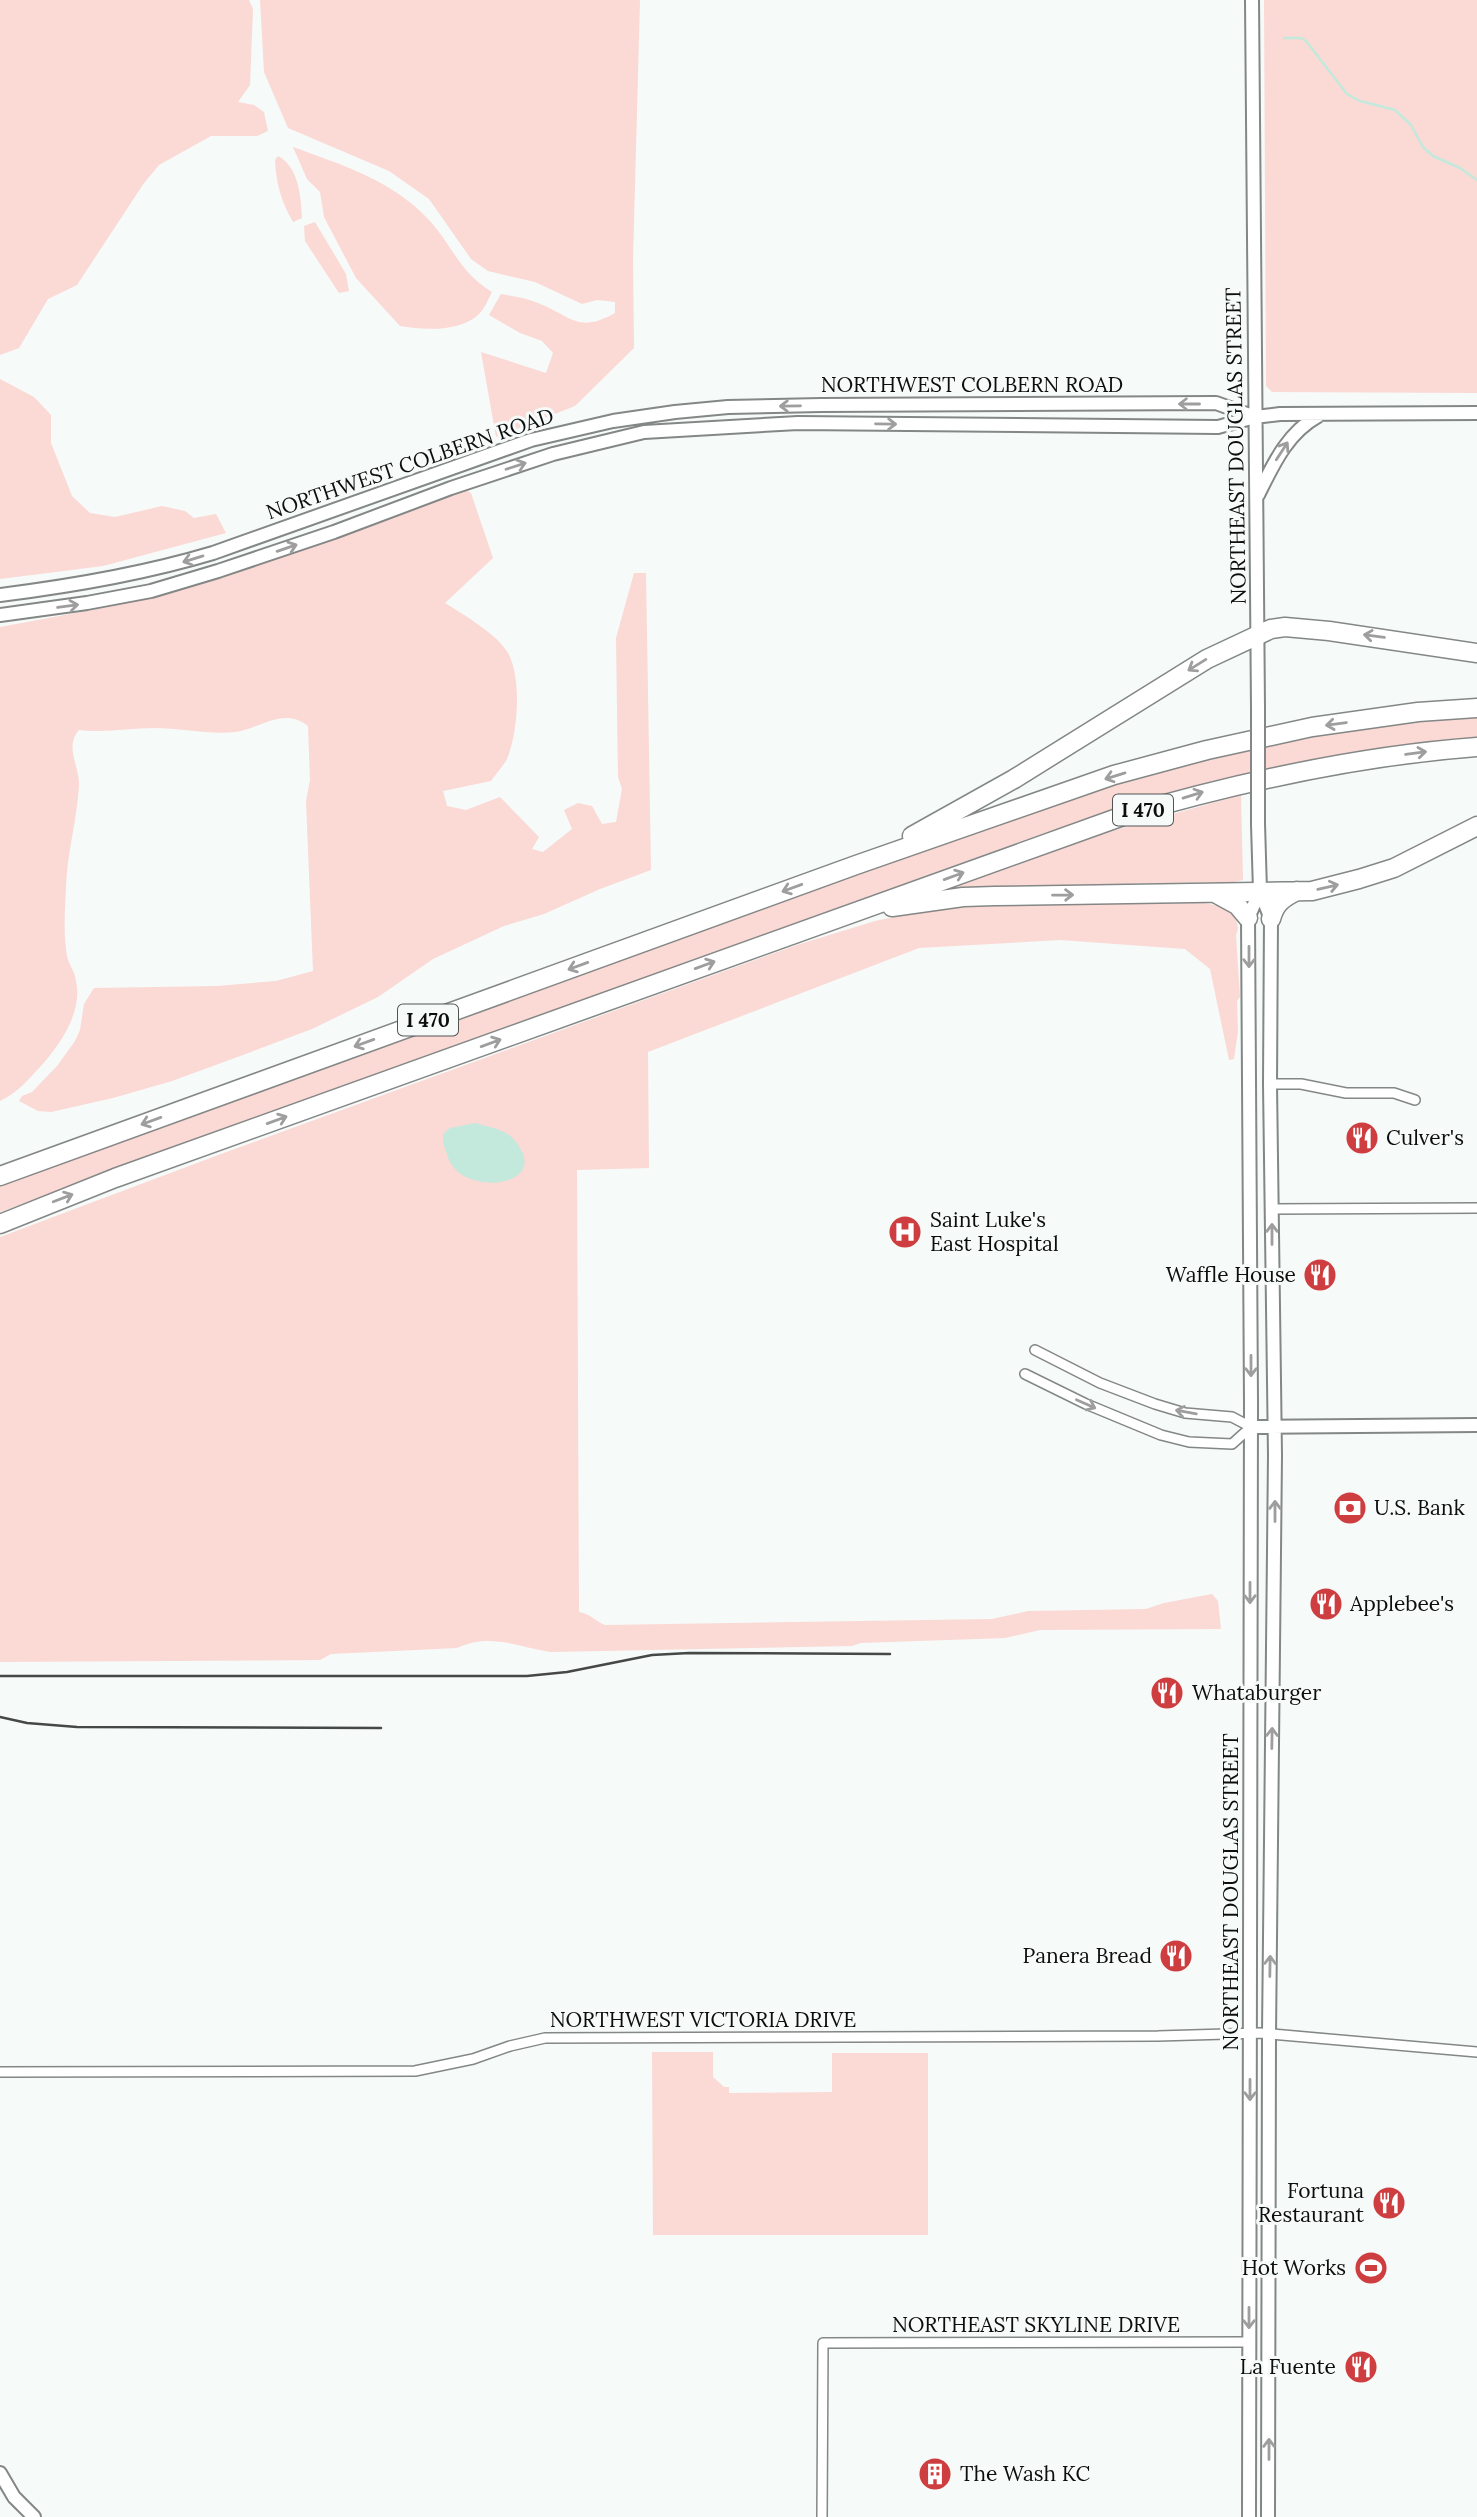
<svg xmlns="http://www.w3.org/2000/svg" width="1477" height="2517" viewBox="0 0 1477 2517" font-family="Lora,serif">
	<style>
		.green { fill: #fbd9d5 }
		.water { fill: #c3e9dd }
		.lines { fill: none; stroke-linecap: round; stroke-linejoin: round }
		.stream { stroke: #c3e9dd; stroke-width: 2.5 }
		.street-casing { stroke: #838786; stroke-width: 12 }
		.secondary-casing { stroke: #838786; stroke-width: 16 }
		.highway-casing { stroke: #838786; stroke-width: 21 }
		.street { stroke: #fff; stroke-width: 9 }
		.secondary { stroke: #fff; stroke-width: 12 }
		.highway { stroke: #fff; stroke-width: 18 }
		.rail { stroke: #464848; stroke-width: 2.5 }
		.secondary-bridge-casing { stroke: #838786; stroke-width: 16; stroke-linecap: butt }
		.secondary-bridge { stroke: #fff; stroke-width: 12 }
		.oneway { stroke: #9e9e9e }
		.labels { text-anchor: middle; stroke-width: 6; stroke-linejoin: round; paint-order: stroke }
		.shield { fill: #f6faf9; stroke: #525454; stroke-width: 2 }
		.shield-label { font-size: 19px; font-weight: bold; fill: #0c0d0d }
		.street-label { font-size: 21px; fill: #0c0d0d; stroke: #f6faf9 }
		.poi-label { font-size: 21px; fill: #0c0d0d; stroke: #f6faf9; text-anchor: start }
	</style>
	<rect width="100%" height="100%" fill="#f6faf9"/>
	<path class="green" d="M0,0H249L253,9L250,85L238,102L254,105L264,112L268,131L257,136H211L159,165L144,183L77,285L48,299L19,348L0,355Z
		M260,0H640L633,260L634,348L575,406L496,437L481,352L546,373L553,353L542,341L520,333L489,315L501,294C513,296 527,298 538,303C571,316 578,334 615,313V302L597,300L582,304L535,282L488,271L471,259L429,199L389,171L288,128L264,72Z
		M1264,0H1477V393L1272,392L1266,386Z
		M293,147C342,165 392,180 429,220C453,246 459,272 492,292C488,300 484,310 477,316C458,332 423,330 400,326L356,278L324,217L320,192L307,179Z
		M278,156C299,167 301,197 302,218L293,222C281,201 276,183 275,160Z
		M315,222L346,274L349,291L339,293L305,241L304,226Z
		M0,379L34,397L51,415V443L72,496L90,513L115,517L162,506L185,511L194,518L216,514L226,533L103,566L0,579Z
		M466,490L471,493L493,558L445,603C464,615 497,634 508,653C522,678 518,733 507,759C503,766 496,774 491,781L443,791L447,806L466,810L500,797L539,837L532,849L543,852L572,829L564,810L578,803L592,806L602,824L616,822L622,789L618,777L616,638L634,573H646L651,870L600,889L544,914L504,926L433,959L378,997L312,1029L251,1052L172,1081L113,1098L51,1112L38,1111L19,1101L22,1096L32,1092L57,1066L75,1041L80,1030L84,1004L94,988L217,986L276,981L313,971L306,801L310,780L308,726C286,708 264,725 241,731C218,736 180,728 155,728C129,728 105,733 79,730C64,747 80,767 79,786C77,820 67,853 66,887C65,909 63,933 67,956C69,965 75,972 76,981C83,1012 60,1045 40,1067C28,1080 17,1093 0,1101V627L113,606L189,586Z
		M1477,716V741L1108,814L1044,833L0,1212V1186L39,1171L1036,810C1090,792 1144,774 1199,760C1290,737 1384,723 1477,716Z
		M1241,795L1243,880L1234,882L1008,886L931,893L1101,834Z
		M1205,903C1219,905 1245,916 1236,935L1240,997L1237,1001L1238,1031L1234,1059L1229,1060L1210,969L1185,949L1060,940L919,948L648,1052L649,1168L577,1170L579,1612C591,1614 595,1621 605,1625L992,1619L1028,1611L1146,1609L1164,1603L1212,1594L1218,1601L1221,1629L1040,1630L1005,1638L861,1643L852,1646L550,1652C515,1646 491,1633 457,1648L331,1654L320,1660L0,1662V1237L221,1154L619,1009L797,945L875,921L922,911L963,906Z
		M652,2052H713V2077L724,2087H729V2093L832,2092V2053H928V2235H653Z"/>
	<path class="water" d="M475,1123C485,1126 497,1128 506,1133C514,1138 520,1146 523,1154C536,1188 464,1194 449,1160C446,1151 442,1143 443,1134L450,1128Z"/>
	<g class="lines">
		<path class="stream" d="M1284,38H1301L1306,41L1347,94L1360,101L1395,110L1411,125L1423,147L1433,156L1460,168L1477,180"/>
		<defs>
			<path id="street" d="M1270,1084H1301L1346,1093H1394L1415,1100
				M1272,1209L1477,1208
				M1025,1374L1086,1404L1161,1435L1189,1442L1232,1444L1251,1427L1232,1417L1185,1413L1155,1404L1100,1383L1035,1350
				M0,2072L415,2071L473,2059L510,2046L545,2038L1158,2036L1260,2033L1477,2052
				M822,2517L823,2343L1249,2342"/>
			<path id="secondary" d="M1252,0L1258,708
				M1258,495C1273,465 1287,433 1318,416
				M0,595C72,586 143,574 213,553L531,440L613,421L675,412L728,407L821,405L1216,403L1255,417
				M0,615L87,603L151,591L218,571L334,532L451,488L553,454L644,432L798,423L1218,427L1255,417L1280,414L1477,413
				M1258,824L1260,891L1271,919L1270,1084L1275,1455L1269,2034L1268,2517
				M1251,1427L1477,1425
				M0,2473L14,2497L34,2517
				M1249,2517L1251,1404L1248,918L1260,891"/>
			<path id="highway" d="M912,836L1014,779L1207,659L1271,629L1285,627L1329,631L1477,653
				M1215,893L1237,905L1248,918
				M892,907L963,897L995,896L1312,891L1359,879L1394,868L1477,826
				M1271,919C1275,904 1282,898 1297,891
				M0,1176L856,865L1114,775L1207,750L1312,727L1418,712L1477,708
				M0,1224L115,1178L1123,816C1239,782 1356,756 1477,747"/>
		</defs>
		<use href="#street" class="street-casing"/>
		<use href="#secondary" class="secondary-casing"/>
		<use href="#highway" class="highway-casing"/>
		<use href="#street" class="street"/>
		<use href="#secondary" class="secondary"/>
		<use href="#highway" class="highway"/>
		<path class="rail" d="M0,1676H527L567,1672L652,1655L689,1653L890,1654
			M0,1717L27,1723L77,1727L381,1728"/>
		<defs>
			<path id="secondary-bridge" d="M1258,824V708"/>
		</defs>
		<use href="#secondary-bridge" class="secondary-bridge-casing"/>
		<use href="#secondary-bridge" class="secondary-bridge"/>
	</g>
	<defs><path id="oneway-shaft" d="M-6 0H5M1.5-3L5.5 0L1.5 3" fill="none" stroke-width="1.6" stroke-linecap="round" stroke-linejoin="round" transform="scale(1.75)"/></defs>
	<g class="oneway">
		<use href="#oneway-shaft" transform="translate(1189 404) rotate(180)"/>
		<use href="#oneway-shaft" transform="translate(790 406) rotate(179)"/>
		<use href="#oneway-shaft" transform="translate(886 424) rotate(1)"/>
		<use href="#oneway-shaft" transform="translate(1282 451) rotate(-57)"/>
		<use href="#oneway-shaft" transform="translate(516 466) rotate(-18)"/>
		<use href="#oneway-shaft" transform="translate(287 548) rotate(-19)"/>
		<use href="#oneway-shaft" transform="translate(193 559) rotate(163)"/>
		<use href="#oneway-shaft" transform="translate(68 606) rotate(-8)"/>
		<use href="#oneway-shaft" transform="translate(1374 636) rotate(-172)"/>
		<use href="#oneway-shaft" transform="translate(1197 665) rotate(148)"/>
		<use href="#oneway-shaft" transform="translate(1336 724) rotate(172)"/>
		<use href="#oneway-shaft" transform="translate(1416 753) rotate(-8)"/>
		<use href="#oneway-shaft" transform="translate(1115 776) rotate(163)"/>
		<use href="#oneway-shaft" transform="translate(1193 795) rotate(-17)"/>
		<use href="#oneway-shaft" transform="translate(954 876) rotate(-20)"/>
		<use href="#oneway-shaft" transform="translate(1328 887) rotate(-13)"/>
		<use href="#oneway-shaft" transform="translate(792 888) rotate(160)"/>
		<use href="#oneway-shaft" transform="translate(1063 895) rotate(-1)"/>
		<use href="#oneway-shaft" transform="translate(1249 957) rotate(90)"/>
		<use href="#oneway-shaft" transform="translate(705 965) rotate(-20)"/>
		<use href="#oneway-shaft" transform="translate(578 966) rotate(160)"/>
		<use href="#oneway-shaft" transform="translate(364 1043) rotate(160)"/>
		<use href="#oneway-shaft" transform="translate(491 1043) rotate(-20)"/>
		<use href="#oneway-shaft" transform="translate(277 1120) rotate(-20)"/>
		<use href="#oneway-shaft" transform="translate(151 1121) rotate(160)"/>
		<use href="#oneway-shaft" transform="translate(63 1198) rotate(-21)"/>
		<use href="#oneway-shaft" transform="translate(1272 1234) rotate(-90)"/>
		<use href="#oneway-shaft" transform="translate(1251 1366) rotate(90)"/>
		<use href="#oneway-shaft" transform="translate(1086 1404) rotate(24)"/>
		<use href="#oneway-shaft" transform="translate(1186 1412) rotate(-170)"/>
		<use href="#oneway-shaft" transform="translate(1275 1511) rotate(-90)"/>
		<use href="#oneway-shaft" transform="translate(1250 1593) rotate(90)"/>
		<use href="#oneway-shaft" transform="translate(1272 1738) rotate(-89)"/>
		<use href="#oneway-shaft" transform="translate(1270 1966) rotate(-89)"/>
		<use href="#oneway-shaft" transform="translate(1250 2090) rotate(90)"/>
		<use href="#oneway-shaft" transform="translate(1249 2318) rotate(90)"/>
		<use href="#oneway-shaft" transform="translate(1269 2449) rotate(-90)"/>
	</g>
	<defs>
		<symbol id="restaurant-disc" viewBox="-11 -11 22 22"><circle r="9.5" fill="#ce3e40" stroke="#f6faf9"/><path d="M-5-6h1v4h1v-4h1v4h1v-4h1v5L-1.5 .5V6h-2V.5L-5-1ZM5-6V6H3V1.5H1.5Q1.5-4 5-6Z" fill="#fff"/></symbol>
		<symbol id="hospital-disc" viewBox="-11 -11 22 22"><circle r="9.5" fill="#ce3e40" stroke="#f6faf9"/><path d="M-5-5h3v3.5h4V-5h3V5h-3V1.5h-4V5h-3Z" fill="#fff"/></symbol>
		<symbol id="bank-disc" viewBox="-11 -11 22 22"><circle r="9.5" fill="#ce3e40" stroke="#f6faf9"/><path d="M-6-4H6V4H-6ZM0-2.3a2.3 2.3 0 1 0 0 4.6a2.3 2.3 0 1 0 0-4.6Z" fill="#fff"/></symbol>
		<symbol id="stadium-disc" viewBox="-11 -11 22 22"><circle r="9.5" fill="#ce3e40" stroke="#f6faf9"/><path d="M0-5a6.5 5 0 1 0 0 10a6.5 5 0 1 0 0-10ZM-3.5-1.8h7v3.6h-7Z" fill="#fff"/></symbol>
		<symbol id="building-disc" viewBox="-11 -11 22 22"><circle r="9.5" fill="#ce3e40" stroke="#f6faf9"/><path d="M-4-6H4V6H1V3H-1V6H-4ZM-2.5-4.3h1.7v1.8h-1.7ZM.8-4.3h1.7v1.8H.8ZM-2.5-1h1.7V.8h-1.7ZM.8-1h1.7V.8H.8Z" fill="#fff"/></symbol>
	</defs>
	<g fill-rule="evenodd">
		<use href="#restaurant-disc" x="1343" y="1119" width="38" height="38"/>
		<use href="#hospital-disc" x="886" y="1213" width="38" height="38"/>
		<use href="#restaurant-disc" x="1301" y="1256" width="38" height="38"/>
		<use href="#bank-disc" x="1331" y="1489" width="38" height="38"/>
		<use href="#restaurant-disc" x="1307" y="1585" width="38" height="38"/>
		<use href="#restaurant-disc" x="1148" y="1674" width="38" height="38"/>
		<use href="#restaurant-disc" x="1157" y="1937" width="38" height="38"/>
		<use href="#restaurant-disc" x="1370" y="2184" width="38" height="38"/>
		<use href="#stadium-disc" x="1352" y="2249" width="38" height="38"/>
		<use href="#restaurant-disc" x="1342" y="2348" width="38" height="38"/>
		<use href="#building-disc" x="916" y="2455" width="38" height="38"/>
	</g>
	<g class="labels">
		<g class="shield">
			<rect x="1113" y="794.5" width="60" height="31" rx="5"/>
			<rect x="398" y="1004.5" width="60" height="31" rx="5"/>
		</g>
		<g class="shield-label">
			<text x="1143" y="817">I 470</text>
			<text x="428" y="1027">I 470</text>
		</g>
		<g class="street-label">
			<text x="972" y="392">NORTHWEST COLBERN ROAD</text>
			<text transform="translate(1236 446) rotate(-91)" y="7">NORTHEAST DOUGLAS STREET</text>
			<text transform="translate(410 464) rotate(-19)" y="7">NORTHWEST COLBERN ROAD</text>
			<text transform="translate(1231 1892) rotate(-90)" y="7">NORTHEAST DOUGLAS STREET</text>
			<text x="703" y="2027">NORTHWEST VICTORIA DRIVE</text>
			<text x="1036" y="2332">NORTHEAST SKYLINE DRIVE</text>
		</g>
		<g class="poi-label">
			<text x="1386" y="1145">Culver's</text>
			<text x="930" y="1227">Saint Luke's<tspan x="930" dy="24">East Hospital</tspan></text>
			<text x="1296" y="1282" text-anchor="end">Waffle House</text>
			<text x="1374" y="1515">U.S. Bank</text>
			<text x="1350" y="1611">Applebee's</text>
			<text x="1192" y="1700">Whataburger</text>
			<text x="1152" y="1963" text-anchor="end">Panera Bread</text>
			<text x="1364" y="2198" text-anchor="end">Fortuna<tspan x="1364" dy="24">Restaurant</tspan></text>
			<text x="1346" y="2275" text-anchor="end">Hot Works</text>
			<text x="1336" y="2374" text-anchor="end">La Fuente</text>
			<text x="960" y="2481">The Wash KC</text>
		</g>
	</g>
</svg>
